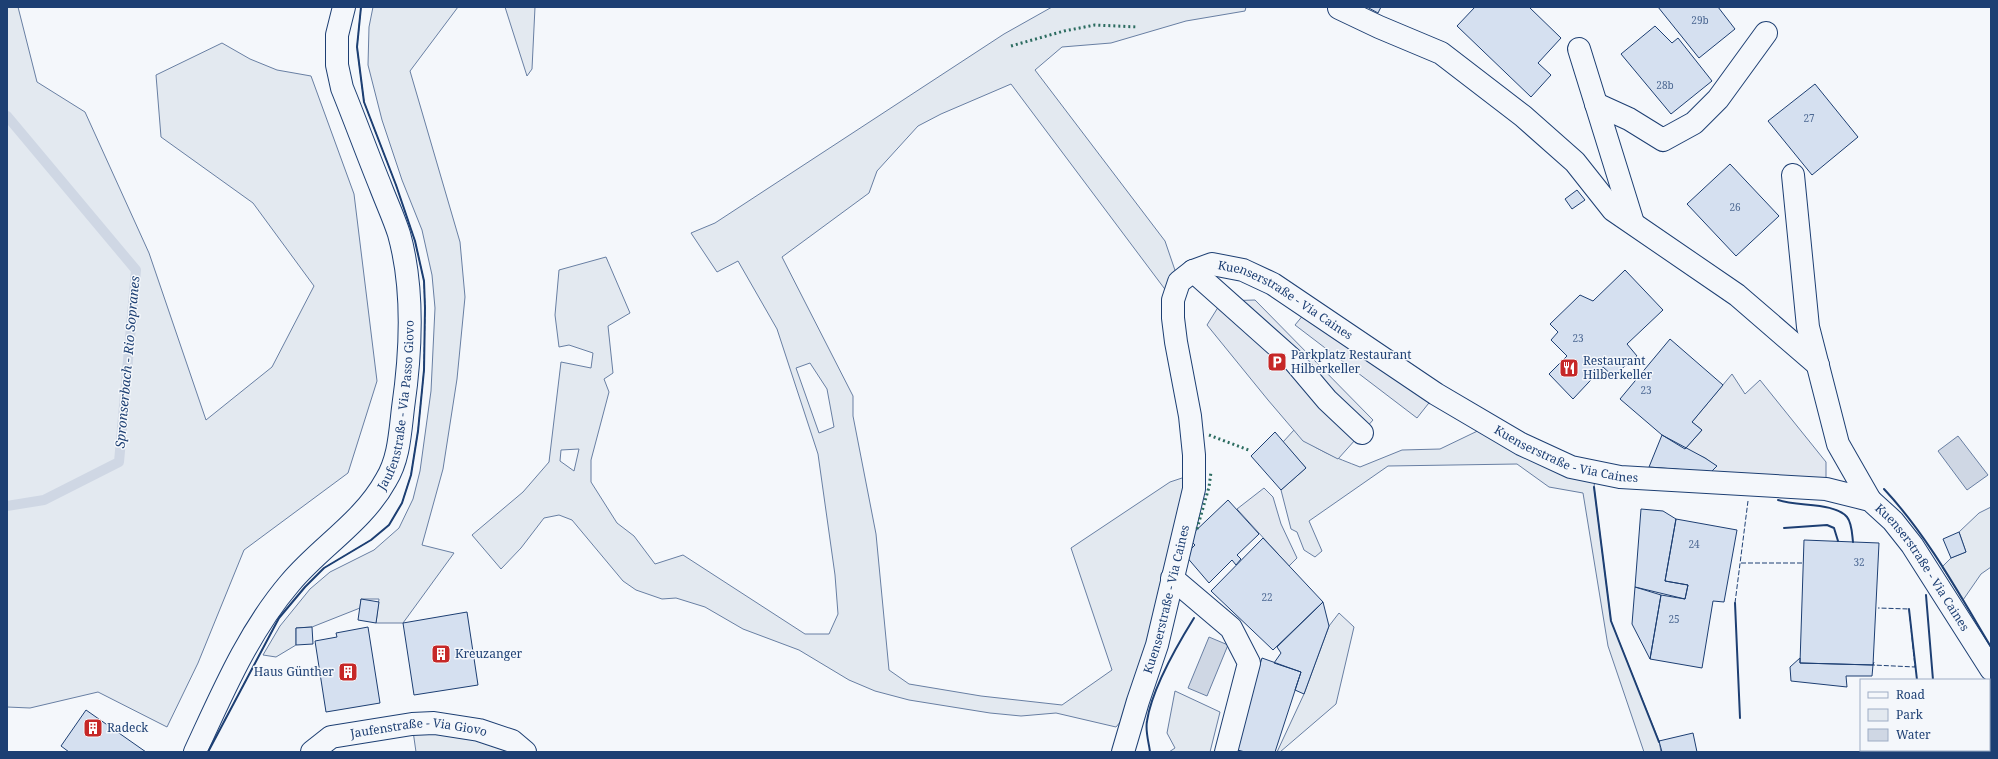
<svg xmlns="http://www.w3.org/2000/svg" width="1998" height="759" viewBox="0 0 1998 759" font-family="'Noto Serif',serif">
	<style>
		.green { fill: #e3e9f0; stroke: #687fa3; fill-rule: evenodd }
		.parking { fill: #e3e8f0; stroke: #687fa3 }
		.water { fill: #cfd7e4; stroke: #687fa3 }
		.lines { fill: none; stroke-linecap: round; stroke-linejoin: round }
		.stream { stroke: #cfd7e4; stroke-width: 10 }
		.building { fill: #d5e0f0; stroke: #1d3f73 }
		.minor-casing { stroke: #1d3f73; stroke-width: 24 }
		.major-casing { stroke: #1d3f73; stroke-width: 24 }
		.minor { stroke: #f4f7fb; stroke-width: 22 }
		.major { stroke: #f4f7fb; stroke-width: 22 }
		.hedge { stroke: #2c6c60; stroke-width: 3; stroke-dasharray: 2 3; stroke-linecap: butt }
		.fence { stroke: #1d3f73; stroke-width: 1; stroke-dasharray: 5 2; stroke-linecap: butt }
		.wall { stroke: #1d3f73; stroke-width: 2 }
		.labels { text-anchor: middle; stroke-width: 3; stroke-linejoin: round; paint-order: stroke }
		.number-label { font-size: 10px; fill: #4b6792 }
		.street-label { font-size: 12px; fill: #1d3f73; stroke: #f4f7fb }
		.poi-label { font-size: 12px; fill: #1d3f73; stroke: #f4f7fb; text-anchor: start }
		.water-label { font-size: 13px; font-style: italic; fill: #1d3f73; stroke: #f4f7fb }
	</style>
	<rect width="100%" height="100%" fill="#f4f7fb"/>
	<path class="green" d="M7,7H18L37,82L85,112L149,253L206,420L272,367L314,286L253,203L161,137L156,75L222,43L250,59L277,70L311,76L354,194L377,381L348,473L244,550L198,663L167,727L98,692L30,708L7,707Z
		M373,7H458L410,71L460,242L465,297L457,379L443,469L422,545L454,553L403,623H376L379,599H361L360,608L312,627L296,628V645L276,657L263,655L280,626L310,589L330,572L374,550L399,528L413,499L420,471L431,391L435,308L432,275L422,230L402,180L382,120L368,65L369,27Z
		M505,7H535L532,69L527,76Z
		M1052,7H1246L1245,11L1186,21L1111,43L1062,47L1035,70L1165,241L1179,282L1173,300L1011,84L941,114L918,126L877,171L869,193L782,257L853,396V416L876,534L889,670L909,684L981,696L1062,705L1112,670L1071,548L1170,482L1194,474L1138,701L1116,727L1056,713L1021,716L990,713L909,700L875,691L849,680L799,650L743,629L705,607L676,598L662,599L636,590L623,581L572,520L559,515L544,518L521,548L501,569L472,535L523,492L549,462L561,362L591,368L593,353L569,345L559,347L555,315L559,270L606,257L630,313L608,326L613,373L604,379L609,392L591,460V482L617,523L634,536L655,564L683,555L805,634H829L838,614L835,575L818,454L777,329L738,261L717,272L691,233L715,223L1004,34ZM810,363L827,389L834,427L819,433L796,368ZM579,449L574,471L560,461L561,450Z
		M1490,425L1596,472L1594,487L1611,621L1659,741L1661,752H1644L1608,646L1583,493L1549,487L1517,464L1388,466L1309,521L1322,551L1315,557L1304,550L1297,532L1291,529L1281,490L1306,468L1283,442L1294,430C1311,449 1337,458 1360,467L1402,450L1440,449Z
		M1991,507V567L1981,574L1963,600L1942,567L1951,558L1966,552L1959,532L1979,513Z
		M1339,613L1354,627L1336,704L1280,752H1277L1304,694L1329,626Z
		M1175,691L1220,712L1210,752H1169L1175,748L1167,733Z
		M412,724L525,752H416Z"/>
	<path class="parking" d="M1255,300L1373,420L1338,459L1303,441L1268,400L1207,325L1222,301Z
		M1309,308L1436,394L1417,418L1295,325Z
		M1732,374L1745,394L1760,380L1826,462V489L1711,472L1716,466L1705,458L1685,449L1702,430L1692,422Z
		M1264,488L1273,497L1281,524L1297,558L1289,566L1237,509Z"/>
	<path class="water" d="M1958,436L1988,475L1967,490L1938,451Z
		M1209,637L1228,645L1207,696L1188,688Z"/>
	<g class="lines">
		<path class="stream" d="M7,116L136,270L119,462L44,500L7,506"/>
	</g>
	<path class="building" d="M1367,7H1381L1378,13Z
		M1475,7H1529L1561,38L1538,63L1551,75L1531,97L1457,26Z
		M1658,7H1718L1735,29L1699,58Z
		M1655,26L1672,43L1678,38L1712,81L1671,114L1621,54Z
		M1815,84L1858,137L1812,175L1768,121Z
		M1730,164L1779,216L1736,256L1687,204Z
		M1577,190L1585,200L1572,209L1565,199Z
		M1625,270L1663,310L1627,344L1637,356L1613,376L1603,367L1573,399L1549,374L1567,356L1551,340L1558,332L1550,324L1580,295L1593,301Z
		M1670,339L1723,385L1692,422L1702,430L1685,449L1662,435L1620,399Z
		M1275,432L1306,468L1281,490L1251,456Z
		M1662,435L1705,458L1717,466L1711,472L1649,467Z
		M1228,500L1259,534L1237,555L1241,559L1236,565L1232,560L1209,583L1185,555L1195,545L1188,538Z
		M1641,509L1663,511L1676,519L1665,581L1688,585L1685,599L1635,587Z
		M1676,519L1737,530L1724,602L1713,601L1702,668L1650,659L1661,595L1685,599L1688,585L1665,581Z
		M1959,532L1966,552L1951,558L1943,539Z
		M1263,538L1323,602L1273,650L1211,591Z
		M1804,540L1879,543L1873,665L1800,663Z
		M1635,587L1661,595L1650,659L1632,624Z
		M361,599L379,602L376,623L358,620Z
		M1323,602L1329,626L1304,694L1295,690L1301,672L1274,663L1281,653L1277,647Z
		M467,612L478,685L414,695L403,623Z
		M312,627L313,644L296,645V628Z
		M368,627L380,703L326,712L315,641L337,637L336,633Z
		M1262,658L1301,672L1275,752H1245L1234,749Z
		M1800,658V663L1873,665L1872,676H1846L1847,687L1791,681L1790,667Z
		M1989,695L1991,707V744H1989Z
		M86,710L146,752H69L61,746Z
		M1693,733L1697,752H1662L1659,741Z"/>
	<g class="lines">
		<defs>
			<g id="minor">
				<path d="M1339,8L1379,27L1441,53L1523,116L1575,162L1613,210L1737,295L1818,365"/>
				<path d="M1579,49L1633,223"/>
				<path d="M1596,104L1629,119L1663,140L1694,123L1718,99L1766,33"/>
				<path d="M1793,175L1808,327L1838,444L1870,500"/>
				<path d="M1193,271L1294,361L1327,400L1362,433"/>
				<path d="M1172,578L1231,628L1249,663L1226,752"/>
				<path id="s1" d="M312,752L331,737L412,724L434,723L479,730L512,741L525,752"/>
				<path id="s2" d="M1123,752L1138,701L1157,645L1194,489V455L1190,416L1176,342L1173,318V300L1179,282L1193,271L1212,264L1243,270L1273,284L1436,394L1521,444L1571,467L1620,477L1826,489L1870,500L1893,521L1912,545L1991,669"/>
			</g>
			<g id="major">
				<path id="s3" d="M195,752C222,694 248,632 290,583C320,547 363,522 386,480C399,459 400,433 403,408C411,353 414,288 399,234C394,218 386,201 380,185C367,153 355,120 342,88L337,65V35L344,7"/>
			</g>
		</defs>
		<use href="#minor" class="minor-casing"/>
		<use href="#major" class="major-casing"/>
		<use href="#minor" class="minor"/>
		<use href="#major" class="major"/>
		<path class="hedge" d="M1011,46L1064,31L1095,25L1138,27
			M1209,435L1251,451
			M1197,529L1209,487L1211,472"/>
		<path class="fence" d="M1741,563H1803
			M1735,603L1748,501
			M1874,662L1873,665L1915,667L1909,609L1878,608
			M208,752L279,618L305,587L324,568L371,540L389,525L402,503L411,475L418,431L424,370L425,308L424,281L415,241L396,185L364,102L357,47L361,7"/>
		<path class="wall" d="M1594,487L1611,621L1659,742
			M1884,489C1927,535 1958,592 1991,647
			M1778,500C1798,507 1834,502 1847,517C1852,523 1852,534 1853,542
			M1784,528L1827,525L1834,528L1838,541
			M1926,595L1933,680
			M1735,603L1740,718
			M1909,609L1917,680
			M208,752L279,618L305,587L324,568L371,540L389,525L402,503L411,475L418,431L424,370L425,308L424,281L415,241L396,185L364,102L357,47L361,7
			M1150,752C1149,743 1145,731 1147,721C1152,688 1176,647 1194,618"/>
	</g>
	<defs>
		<symbol id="parking-square" viewBox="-11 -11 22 22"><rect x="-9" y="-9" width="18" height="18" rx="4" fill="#c62828" stroke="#f4f7fb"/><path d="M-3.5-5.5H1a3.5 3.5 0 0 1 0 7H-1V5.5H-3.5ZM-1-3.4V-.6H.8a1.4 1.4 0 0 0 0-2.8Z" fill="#fff"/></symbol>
		<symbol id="restaurant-square" viewBox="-11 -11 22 22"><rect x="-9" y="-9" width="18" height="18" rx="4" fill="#c62828" stroke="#f4f7fb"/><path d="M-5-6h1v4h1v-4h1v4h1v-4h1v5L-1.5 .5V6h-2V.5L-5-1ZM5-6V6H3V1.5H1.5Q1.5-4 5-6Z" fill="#fff"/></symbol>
		<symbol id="building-square" viewBox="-11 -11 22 22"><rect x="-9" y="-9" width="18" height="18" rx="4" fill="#c62828" stroke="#f4f7fb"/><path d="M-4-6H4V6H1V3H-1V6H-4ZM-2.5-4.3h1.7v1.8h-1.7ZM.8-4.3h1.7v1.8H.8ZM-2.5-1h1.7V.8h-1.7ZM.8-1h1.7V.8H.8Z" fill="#fff"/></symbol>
	</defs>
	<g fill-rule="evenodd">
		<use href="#parking-square" x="1266" y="351" width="22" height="22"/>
		<use href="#restaurant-square" x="1558" y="357" width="22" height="22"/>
		<use href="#building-square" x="430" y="643" width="22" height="22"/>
		<use href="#building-square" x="337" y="661" width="22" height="22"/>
		<use href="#building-square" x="82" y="717" width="22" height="22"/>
	</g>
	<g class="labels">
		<g class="number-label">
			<text x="1700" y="24">29b</text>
			<text x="1665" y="89">28b</text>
			<text x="1809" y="122">27</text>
			<text x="1735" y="211">26</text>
			<text x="1578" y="342">23</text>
			<text x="1646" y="394">23</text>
			<text x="1694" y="548">24</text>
			<text x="1859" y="566">32</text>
			<text x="1267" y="601">22</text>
			<text x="1674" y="623">25</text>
		</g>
		<g class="street-label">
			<text dy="4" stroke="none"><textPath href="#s2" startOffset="603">Kuenserstraße - Via Caines</textPath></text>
			<text dy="4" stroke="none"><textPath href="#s3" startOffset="412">Jaufenstraße - Via Passo Giovo</textPath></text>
			<text dy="4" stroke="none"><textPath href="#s2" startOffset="927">Kuenserstraße - Via Caines</textPath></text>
			<text dy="4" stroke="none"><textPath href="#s2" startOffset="1323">Kuenserstraße - Via Caines</textPath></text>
			<text dy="4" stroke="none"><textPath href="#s2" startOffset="159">Kuenserstraße - Via Caines</textPath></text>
			<text dy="4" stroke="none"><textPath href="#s1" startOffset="113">Jaufenstraße - Via Giovo</textPath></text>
		</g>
		<g class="poi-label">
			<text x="1291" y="359">Parkplatz Restaurant<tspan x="1291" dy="14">Hilberkeller</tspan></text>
			<text x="1583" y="365">Restaurant<tspan x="1583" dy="14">Hilberkeller</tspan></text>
			<text x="455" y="658">Kreuzanger</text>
			<text x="334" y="676" text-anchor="end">Haus Günther</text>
			<text x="107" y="732">Radeck</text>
		</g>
		<g class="water-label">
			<text transform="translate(127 362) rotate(-85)" y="5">Spronserbach - Rio Sopranes</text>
		</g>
	</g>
	<rect width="1998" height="759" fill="none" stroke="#1d3f73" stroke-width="16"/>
	<rect x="1860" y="679" width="130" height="72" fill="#f4f7fb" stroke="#9eadc5"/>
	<rect x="1868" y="692" width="20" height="6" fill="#f4f7fb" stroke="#9eadc5"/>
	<text x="1896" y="699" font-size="12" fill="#1d3f73">Road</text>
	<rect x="1868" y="709" width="20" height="12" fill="#e3e9f0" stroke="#9eadc5"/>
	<text x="1896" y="719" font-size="12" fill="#1d3f73">Park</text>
	<rect x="1868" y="729" width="20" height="12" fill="#cfd7e4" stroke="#9eadc5"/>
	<text x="1896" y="739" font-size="12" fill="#1d3f73">Water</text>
</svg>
